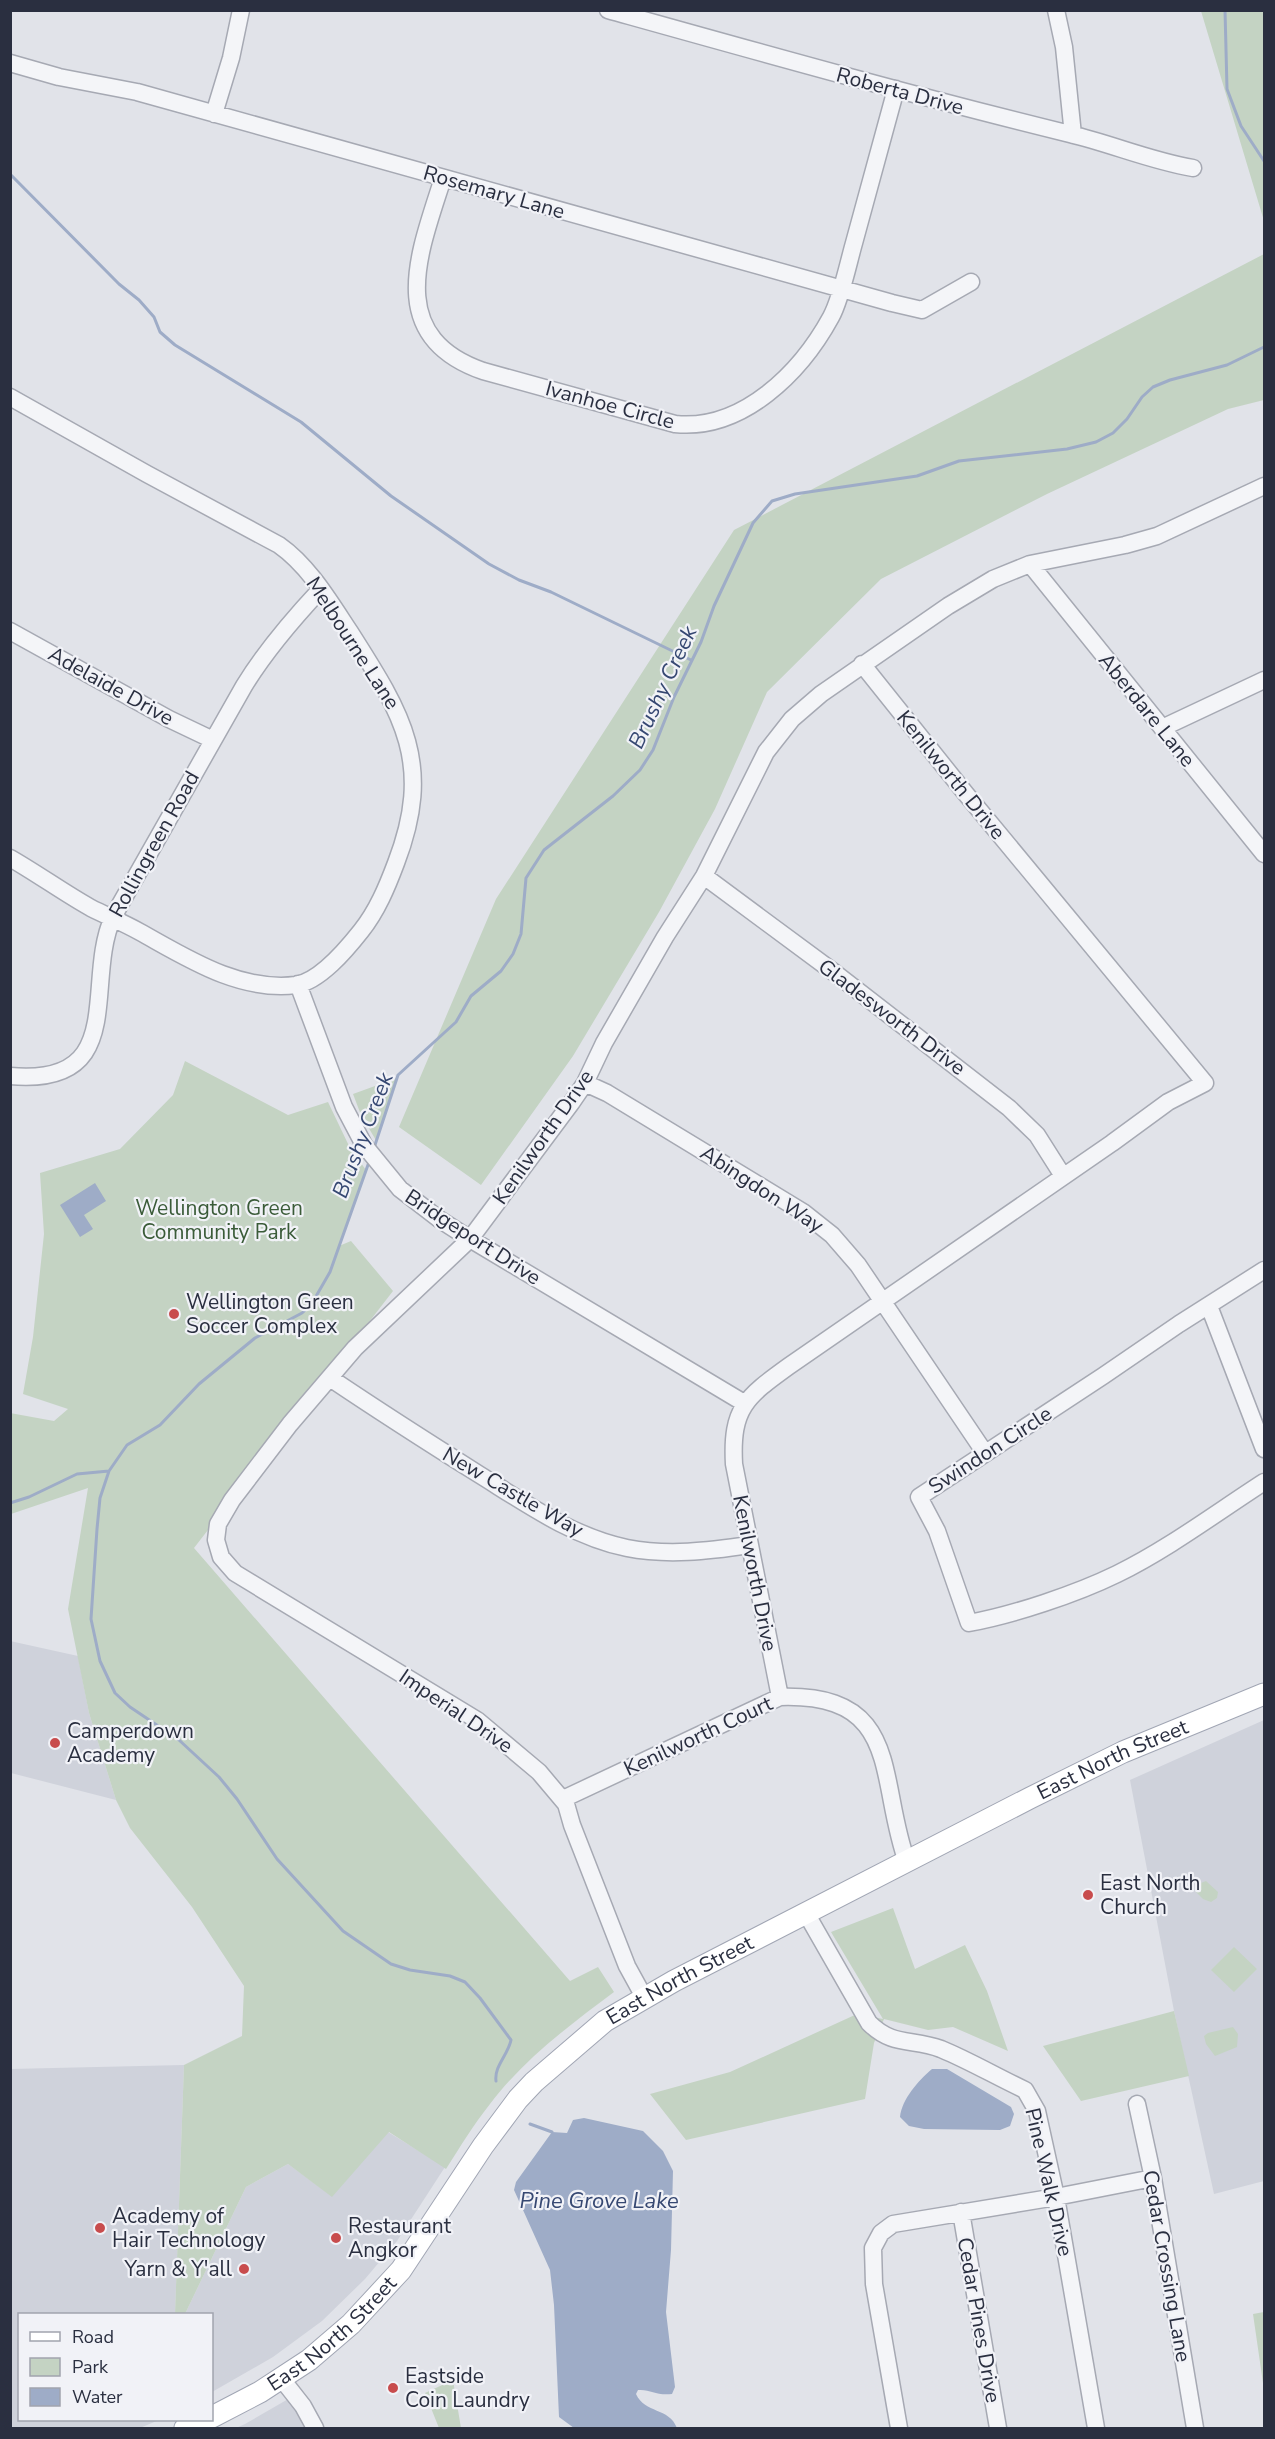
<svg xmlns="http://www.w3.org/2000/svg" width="1275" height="2439" viewBox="0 0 1275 2439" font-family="'Nunito Sans',sans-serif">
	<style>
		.built { fill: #cfd2db }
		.green { fill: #c4d3c3 }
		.water { fill: #9eacc7 }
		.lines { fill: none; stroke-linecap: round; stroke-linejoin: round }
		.stream { stroke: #9eacc7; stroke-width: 3 }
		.minor-casing { stroke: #a6a9b3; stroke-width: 19 }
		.major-casing { stroke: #a1a6b4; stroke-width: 23 }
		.minor { stroke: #f4f5f8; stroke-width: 16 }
		.major { stroke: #fff; stroke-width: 21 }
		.poi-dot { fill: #c84c4d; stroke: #f1f2f7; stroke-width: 2 }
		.labels { text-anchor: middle; stroke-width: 4.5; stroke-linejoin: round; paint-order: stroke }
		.street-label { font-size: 21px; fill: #2a2f40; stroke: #f1f2f7 }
		.park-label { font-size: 21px; fill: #3a5b38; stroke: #f1f2f7 }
		.poi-label { font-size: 21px; fill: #2a2f40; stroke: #f1f2f7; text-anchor: start }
		.water-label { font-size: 22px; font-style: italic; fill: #364872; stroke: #f1f2f7 }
	</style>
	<rect width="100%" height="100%" fill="#e1e3e9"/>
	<path class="built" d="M10,1641L78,1656L89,1713L116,1800L11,1773Z
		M1264,1720V2181L1214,2194L1174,2011L1130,1780Z
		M184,2065L175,2314H20V2420H159L140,2428H11L10,2069Z
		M388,2132L445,2167L397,2241L365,2279L322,2321L273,2357L212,2392V2314H185L246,2187L288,2164L332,2196Z
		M290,2398L307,2428H236L245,2424Z"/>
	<path class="green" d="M1201,11H1264V221Z
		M1264,254V400L1228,409L1047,494L881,579L767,692L715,809L659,912L573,1056L481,1185L399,1127L496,899L734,530Z
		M185,1061L288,1115L328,1102L350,1148L366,1170L339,1246L351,1241L393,1291L194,1548L570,1981L598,1967L614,1992C570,2025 524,2059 490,2104C474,2124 460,2147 446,2169L389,2132L332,2197L288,2164L246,2187L185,2314H175L184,2065L242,2036L244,1986L192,1907L130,1828L116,1800L89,1713L68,1609L88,1488L11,1514L10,1413L54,1421L68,1409L23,1394L33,1337L44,1234L40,1173L120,1149L173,1095Z
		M397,1078L377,1142L361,1115L353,1094Z
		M1206,1881L1218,1892L1217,1898L1211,1902L1203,1899L1195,1891L1198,1884Z
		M893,1908L915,1969L965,1945L987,1991L1008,2051L953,2027L928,2030L884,2019L874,2043L865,2099L686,2140L650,2094L730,2072L857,2014L883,2019L831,1932Z
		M1234,1947L1257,1969L1234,1992L1211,1970Z
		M1174,2011L1189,2076L1081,2101L1043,2046Z
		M1233,2027L1238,2034L1237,2047L1215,2056L1206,2044L1204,2036L1208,2033Z
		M1264,2312V2390L1253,2314Z
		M453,2380L461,2428H439L425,2393Z"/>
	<path class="water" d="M95,1183L106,1201L84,1215L93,1229L80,1237L60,1205Z
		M932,2069H947L1011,2107L1014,2114L1010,2126L1000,2130L924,2129L909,2126L900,2117C902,2099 918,2081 932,2069Z
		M584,2118L643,2131L663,2151L673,2171L671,2250L666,2312L675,2387L672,2394C656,2396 651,2389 638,2390L636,2394C645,2414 669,2407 677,2428H574L559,2417L554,2305L550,2270L514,2190L516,2182L552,2132L567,2133L573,2120Z"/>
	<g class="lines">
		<path class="stream" d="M1225,10L1227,89L1241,126L1264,161
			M10,174L119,284L139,300L154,317L160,332L175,345L301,422L391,496L489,564L519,580L551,592L691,660
			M374,1148L398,1075L456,1022L471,996L501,971L513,954L521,934L526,878L544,850L613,796L640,770L653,750L674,697L701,642L714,606L753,523L772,501L795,494L917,476L959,461L1067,449L1096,442L1113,433L1127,419L1142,397L1153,387L1170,380L1227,365L1264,347
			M369,1162L330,1272L311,1305L302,1313L255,1338L199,1384L160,1425L127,1445L109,1471L100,1498L97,1529L91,1619L100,1661L115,1693L130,1707L179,1740L219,1777L237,1799L277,1859L343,1931L391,1964L410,1970L450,1976L465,1982L480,1998L511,2040C508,2055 494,2066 496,2081
			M10,1503L29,1497L77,1474L109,1471
			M530,2124L552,2132"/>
		<defs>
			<path id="minor" d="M608,10C762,53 915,96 1070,134C1112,144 1151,161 1193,168
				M1056,10L1064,47L1073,135
				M10,63L59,77L137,92L892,303L922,310L971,282
				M214,114L231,58L241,10
				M443,178C420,251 383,336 483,371L675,424C743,431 801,372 831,317C841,299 848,264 854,243C868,192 882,141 896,89
				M10,397L147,474L279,545C309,566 330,602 350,632C403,715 434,764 396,863C387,887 377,911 361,931C346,950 320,981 296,985C239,992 187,958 140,932C124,923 107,916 91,908C64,893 38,874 10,858
				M1030,564L1264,854
				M10,631L169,719L213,740
				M1162,728L1264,680
				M704,876L835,973L1009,1108L1037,1135L1063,1176
				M298,984L344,1107L364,1145L400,1189L439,1219L470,1239L744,1403
				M10,1076C130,1087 83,983 113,917L244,686C266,650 292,620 320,590
				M585,1083L607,1093L803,1212L832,1235L858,1265L985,1453
				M1264,1270L1179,1324L1103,1376L919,1497L937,1531L969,1623C1013,1615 1076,1594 1117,1574C1168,1549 1216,1513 1264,1482
				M1209,1306L1264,1449
				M330,1378C379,1411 429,1443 480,1475C525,1503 573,1537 627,1548C668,1556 708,1551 750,1545
				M780,1697L734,1464C731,1408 746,1397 789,1366L1112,1143L1168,1102L1205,1083L966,794L862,664
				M563,1799L780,1697C903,1693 877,1779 907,1862
				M806,1913L869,2023C893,2047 912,2038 941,2049C970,2061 997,2077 1025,2090L1037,2111L1056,2197L1096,2428
				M644,1997L627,1966L572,1825L566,1804L539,1772L477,1720L235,1573L221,1557L216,1540L218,1524L232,1500L290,1424L355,1348L470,1239L572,1102L585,1083L604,1043L665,937L704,876L766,752L792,719L821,694L948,606L993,579L1030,564L1125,545L1157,536L1264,486
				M1137,2104L1153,2178L1195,2428
				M961,2212L998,2428
				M281,2378L303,2406L315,2428
				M899,2428L874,2284L873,2248L881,2233L893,2224L1056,2197L1153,2178"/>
			<g id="major">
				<path id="s1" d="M212,2417L260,2392L309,2360L351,2324L401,2270L483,2146L518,2099L534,2082L605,2021L674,1981L1030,1798L1123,1752L1264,1694"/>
				<path d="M185,2428L205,2420"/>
			</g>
		</defs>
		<use href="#minor" class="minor-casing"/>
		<use href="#major" class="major-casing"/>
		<use href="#minor" class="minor"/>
		<use href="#major" class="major"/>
	</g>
	<g class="poi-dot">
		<circle cx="174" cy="1314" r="6"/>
		<circle cx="55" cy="1743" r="6"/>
		<circle cx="1088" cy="1895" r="6"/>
		<circle cx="100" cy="2228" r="6"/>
		<circle cx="336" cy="2238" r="6"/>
		<circle cx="244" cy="2269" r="6"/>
		<circle cx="393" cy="2388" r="6"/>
	</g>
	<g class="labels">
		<g class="street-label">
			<text transform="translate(900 91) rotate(15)" y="7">Roberta Drive</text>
			<text transform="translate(494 192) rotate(16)" y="7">Rosemary Lane</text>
			<text transform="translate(610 405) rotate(15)" y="7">Ivanhoe Circle</text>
			<text transform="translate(353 643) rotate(57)" y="7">Melbourne Lane</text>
			<text transform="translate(111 686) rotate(29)" y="7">Adelaide Drive</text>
			<text transform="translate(1147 710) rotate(51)" y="7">Aberdare Lane</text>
			<text transform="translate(951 775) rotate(51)" y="7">Kenilworth Drive</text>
			<text transform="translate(154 844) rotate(-61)" y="7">Rollingreen Road</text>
			<text transform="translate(892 1017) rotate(37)" y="7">Gladesworth Drive</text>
			<text transform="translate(543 1137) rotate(-55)" y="7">Kenilworth Drive</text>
			<text transform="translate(762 1189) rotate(33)" y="7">Abingdon Way</text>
			<text transform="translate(473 1237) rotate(33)" y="7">Bridgeport Drive</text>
			<text transform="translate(990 1450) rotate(-33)" y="7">Swindon Circle</text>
			<text transform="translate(513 1492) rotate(30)" y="7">New Castle Way</text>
			<text transform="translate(755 1573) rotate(79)" y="7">Kenilworth Drive</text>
			<text transform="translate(456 1711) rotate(34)" y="7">Imperial Drive</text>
			<text transform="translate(698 1736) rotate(-25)" y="7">Kenilworth Court</text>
			<text dy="7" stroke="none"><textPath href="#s1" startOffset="1137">East North Street</textPath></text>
			<text dy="7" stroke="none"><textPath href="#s1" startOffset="651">East North Street</textPath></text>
			<text transform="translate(1049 2182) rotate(77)" y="7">Pine Walk Drive</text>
			<text transform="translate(1167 2266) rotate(80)" y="7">Cedar Crossing Lane</text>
			<text transform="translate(979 2320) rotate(80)" y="7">Cedar Pines Drive</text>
			<text dy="7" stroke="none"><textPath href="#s1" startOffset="147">East North Street</textPath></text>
		</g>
		<g class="park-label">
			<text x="219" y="1215">Wellington Green<tspan x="219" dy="24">Community Park</tspan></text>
		</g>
		<g class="poi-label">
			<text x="186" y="1309">Wellington Green<tspan x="186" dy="24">Soccer Complex</tspan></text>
			<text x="67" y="1738">Camperdown<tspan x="67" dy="24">Academy</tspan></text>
			<text x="1100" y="1890">East North<tspan x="1100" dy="24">Church</tspan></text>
			<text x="112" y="2223">Academy of<tspan x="112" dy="24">Hair Technology</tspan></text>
			<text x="348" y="2233">Restaurant<tspan x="348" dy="24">Angkor</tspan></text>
			<text x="232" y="2276" text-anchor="end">Yarn &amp; Y'all</text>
			<text x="405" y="2383">Eastside<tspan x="405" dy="24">Coin Laundry</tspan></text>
		</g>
		<g class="water-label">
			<text transform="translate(662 687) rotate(-65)" y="8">Brushy Creek</text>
			<text transform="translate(362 1135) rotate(-69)" y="8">Brushy Creek</text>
			<text x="599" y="2208">Pine Grove Lake</text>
		</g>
	</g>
	<rect width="1275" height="2439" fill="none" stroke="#2a2f40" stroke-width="24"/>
	<rect x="18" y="2313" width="195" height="108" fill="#f1f2f7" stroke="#a1a4ae" stroke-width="1.5"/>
	<rect x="30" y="2332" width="30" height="9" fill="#ffffff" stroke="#a1a4ae" stroke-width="1.5"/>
	<text x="72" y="2343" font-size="18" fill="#2a2f40">Road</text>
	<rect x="30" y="2358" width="30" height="18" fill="#c4d3c3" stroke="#a1a4ae" stroke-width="1.5"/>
	<text x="72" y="2373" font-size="18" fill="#2a2f40">Park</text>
	<rect x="30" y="2388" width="30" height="18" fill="#9eacc7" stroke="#a1a4ae" stroke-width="1.5"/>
	<text x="72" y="2403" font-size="18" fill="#2a2f40">Water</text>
</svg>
